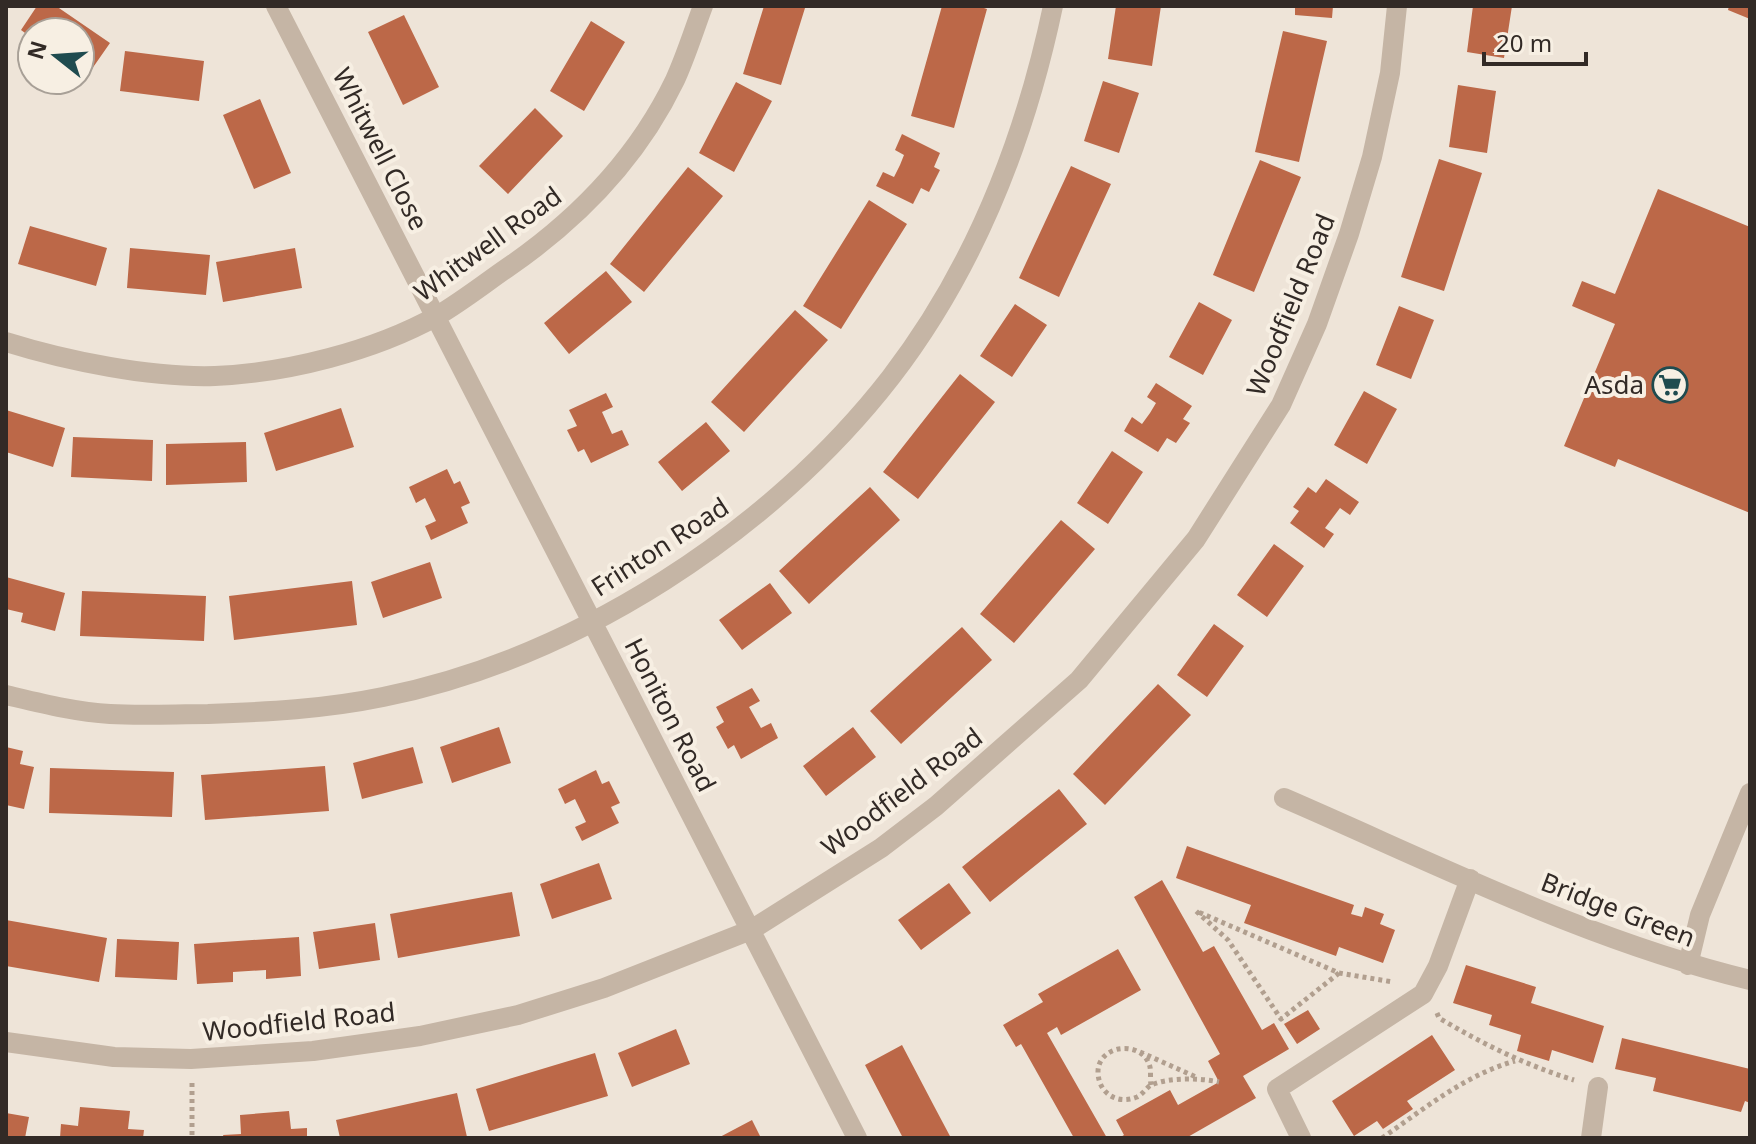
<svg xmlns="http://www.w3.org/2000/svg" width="1756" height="1144" viewBox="0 0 1756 1144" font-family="'Noto Sans',sans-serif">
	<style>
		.building { fill: #bc6848 }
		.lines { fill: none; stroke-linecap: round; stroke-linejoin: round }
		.path { stroke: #b19f8f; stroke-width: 5; stroke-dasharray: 4 4; stroke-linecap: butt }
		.minor { stroke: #c5b5a5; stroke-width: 20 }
		.labels { text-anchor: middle; stroke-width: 8; stroke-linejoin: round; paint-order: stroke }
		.street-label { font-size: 26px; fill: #322a26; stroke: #f7efe3 }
		.poi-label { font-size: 26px; fill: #322a26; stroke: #f7efe3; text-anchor: end }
	</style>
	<rect width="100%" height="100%" fill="#eee4d8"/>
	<path class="building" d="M37,6H56L110,43L87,76L80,71V32H32V38L21,30Z
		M764,6L805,8L781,85L743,74Z
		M942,6H978L987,9L954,128L911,116Z
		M1116,6H1161L1152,66L1108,59Z
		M1295,6H1333L1332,18L1295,15Z
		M1473,6H1512L1504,58L1467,52Z
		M1729,6H1750V19L1728,10Z
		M404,15L439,87L403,105L368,32Z
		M591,21L625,42L584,111L550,91Z
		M1283,31L1327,41L1299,162L1255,152Z
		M125,51L204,61L199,101L120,91Z
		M1103,81L1139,93L1119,153L1084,141Z
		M736,82L772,101L734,172L699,153Z
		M1458,85L1496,91L1487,153L1449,147Z
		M260,99L291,173L254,189L223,115Z
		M535,108L563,136L508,194L479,166Z
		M902,134L940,153L934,167L940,170L929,192L921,188L913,204L876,186L883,172L894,177L900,165L904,155L895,150Z
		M1439,159L1482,173L1444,291L1401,277Z
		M1260,160L1301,177L1254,292L1213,275Z
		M1071,166L1111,184L1059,297L1019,278Z
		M688,167L723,196L644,292L610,264Z
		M1658,189L1750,227V513L1618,459L1615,467L1564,446L1615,324L1572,306L1582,281L1615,294Z
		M869,200L907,224L841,329L803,306Z
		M30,226L107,248L96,286L18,264Z
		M130,248L210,255L206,295L127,288Z
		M295,248L302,288L223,302L216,262Z
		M606,271L632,302L569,354L544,323Z
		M1199,302L1232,320L1203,375L1169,357Z
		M1015,304L1047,325L1012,377L980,356Z
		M1399,306L1434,320L1411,379L1376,365Z
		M795,310L828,340L744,432L711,402Z
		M960,374L995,402L918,499L883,472Z
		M1156,383L1192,406L1183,419L1190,423L1176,443L1167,438L1158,452L1124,431L1132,417L1142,424L1150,413L1156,403L1147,397Z
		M1364,391L1397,409L1367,464L1334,445Z
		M606,393L613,407L602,412L612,434L622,430L629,445L591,463L584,449L578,452L567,430L577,426L569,410Z
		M341,408L354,447L276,471L264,433Z
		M6,410L65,428L53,467L6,452Z
		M706,422L730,451L682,491L658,462Z
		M73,437L153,440L152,481L71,477Z
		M246,442L247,482L166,485V444Z
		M1112,451L1143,472L1108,524L1077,503Z
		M447,469L454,484L460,481L470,503L461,507L468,523L431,540L425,526L436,521L425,498L416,503L409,487Z
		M1326,479L1359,502L1350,515L1340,508L1325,528L1334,534L1324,548L1290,523L1299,511L1293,507L1308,487L1316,493Z
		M870,487L900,520L809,604L779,571Z
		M1061,520L1095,549L1014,643L980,614Z
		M1274,544L1304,566L1267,617L1237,595Z
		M430,562L442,598L383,618L371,582Z
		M6,577L65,593L55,631L21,622L23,613L6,609Z
		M352,581L357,625L234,640L229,596Z
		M770,583L792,613L742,650L719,620Z
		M82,591L206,596L204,641L80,636Z
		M1214,624L1244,646L1207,697L1177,675Z
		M962,627L992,660L901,744L870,711Z
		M1158,684L1191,715L1105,805L1073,774Z
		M752,688L760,701L749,707L761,728L771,723L778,738L741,759L734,745L728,749L716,727L724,722L716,707Z
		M499,727L511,763L452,783L440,747Z
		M853,727L876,757L826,796L803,766Z
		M6,747L23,751L20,764L34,767L24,809L6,805Z
		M413,747L423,783L362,799L353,763Z
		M325,766L329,811L205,820L201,775Z
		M50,768L174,772L172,817L49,813Z
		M596,770L602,784L609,781L620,803L611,807L619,823L582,841L575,827L586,822L575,799L565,804L558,789Z
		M1059,789L1087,824L990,902L962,867Z
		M1187,846L1354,905L1351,914L1362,917L1365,907L1384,914L1380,924L1395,930L1383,963L1339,947L1336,956L1244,923L1251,905L1176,878Z
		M599,863L612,899L552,919L540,884Z
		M1162,880L1203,952L1214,946L1262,1030L1274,1023L1289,1049L1243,1076L1256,1098L1186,1138H1119L1124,1135L1116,1120L1170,1090L1178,1105L1219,1082L1208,1061L1220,1054L1134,897Z
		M949,883L971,913L921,950L898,920Z
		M512,892L520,936L398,958L390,914Z
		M6,920L107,938L99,982L6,966Z
		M375,923L380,960L319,969L313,932Z
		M299,937L301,976L266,979V970L233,972V982L197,984L194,944Z
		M117,939L179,942L177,980L115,977Z
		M1118,949L1141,990L1061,1035L1057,1027L1047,1033L1107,1138H1074L1021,1044L1016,1047L1003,1025L1043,1002L1038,994Z
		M1466,965L1536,987L1531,1003L1604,1026L1593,1063L1552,1050L1549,1061L1517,1051L1521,1035L1489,1025L1492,1015L1453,1003Z
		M1308,1010L1320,1029L1297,1044L1284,1024Z
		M676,1029L690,1064L632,1087L618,1053Z
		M1432,1035L1455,1070L1407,1101L1413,1109L1383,1129L1377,1121L1354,1136L1332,1101Z
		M1622,1038L1750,1069V1103L1745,1101L1741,1112L1653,1091L1656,1078L1615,1069Z
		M902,1045L934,1106L951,1138H903L865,1065Z
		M595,1053L608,1096L489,1131L476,1089Z
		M457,1093L467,1137L340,1138L336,1120Z
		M80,1107L130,1111L128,1129L144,1130L143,1138H60L61,1124L78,1126Z
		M289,1111L291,1129L307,1128V1138H224L223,1135L241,1134L240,1115Z
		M6,1113L29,1117L25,1138H6Z
		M752,1120L761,1138H718Z"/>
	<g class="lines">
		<path class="path" d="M1339,973L1281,1019L1228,940L1196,911L1339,973L1393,982
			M1437,1013L1439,1018C1483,1044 1525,1065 1574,1080
			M1140,1052L1196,1077
			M192,1083V1138
			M1151,1085C1150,1080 1151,1072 1150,1067C1143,1039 1097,1044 1098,1073C1099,1094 1118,1105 1137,1097C1143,1094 1146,1088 1151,1085C1170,1077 1200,1078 1219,1082
			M1382,1138C1424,1109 1465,1075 1515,1061"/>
		<path class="minor" d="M276,6L857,1138
			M6,342C67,361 151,378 215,376C287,373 374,351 437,316C461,302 484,284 507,268C577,220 638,157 675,80C686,56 694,30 703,6
			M6,695C40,703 75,712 110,714C143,716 176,714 208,714C267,712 325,709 383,697C576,658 771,532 891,377C974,269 1025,139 1053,6
			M1284,798C1437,864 1588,941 1750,980
			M1688,965L1700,915L1750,793
			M6,1042L114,1057L191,1059L313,1051L420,1036L518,1015L604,988L751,930L881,848L936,806L1079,680L1196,539L1281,405L1317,324L1349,234L1372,157L1390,73L1397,6
			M1301,1138L1277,1089L1423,994L1438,966L1470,879
			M1591,1138L1598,1087"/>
	</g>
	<defs>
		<symbol id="supermarket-ring" viewBox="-11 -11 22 22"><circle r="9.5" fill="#f7efe3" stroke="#1f4b4f" stroke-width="1.5"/><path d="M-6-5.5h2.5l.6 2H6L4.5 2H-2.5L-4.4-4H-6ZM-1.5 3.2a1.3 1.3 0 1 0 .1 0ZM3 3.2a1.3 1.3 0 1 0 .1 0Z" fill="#1f4b4f"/></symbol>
	</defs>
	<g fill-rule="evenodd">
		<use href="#supermarket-ring" x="1650" y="365" width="40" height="40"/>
	</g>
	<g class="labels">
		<g class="street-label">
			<text transform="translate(380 149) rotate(63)" y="9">Whitwell Close</text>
			<text transform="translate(488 244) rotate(-36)" y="9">Whitwell Road</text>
			<text transform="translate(1291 305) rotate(-68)" y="9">Woodfield Road</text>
			<text transform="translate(660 547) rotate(-33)" y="9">Frinton Road</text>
			<text transform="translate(670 715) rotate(63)" y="9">Honiton Road</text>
			<text transform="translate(902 792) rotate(-37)" y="9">Woodfield Road</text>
			<text transform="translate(1618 910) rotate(21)" y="9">Bridge Green</text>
			<text transform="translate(299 1022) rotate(-6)" y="9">Woodfield Road</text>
		</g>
		<g class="poi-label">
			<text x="1644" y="394">Asda</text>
		</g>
	</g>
	<rect width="1756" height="1144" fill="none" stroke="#322a26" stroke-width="16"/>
	<g transform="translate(56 56) rotate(287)"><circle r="38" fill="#f7efe3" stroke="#a8a097" stroke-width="2"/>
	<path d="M0-6L14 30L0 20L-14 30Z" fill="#1f4b4f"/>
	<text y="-12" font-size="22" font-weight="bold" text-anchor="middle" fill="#322a26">N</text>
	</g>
	<path d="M1484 52v12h102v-12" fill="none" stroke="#322a26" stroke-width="4"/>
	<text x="1496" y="52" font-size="24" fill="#322a26" stroke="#f7efe3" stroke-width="6" paint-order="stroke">20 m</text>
</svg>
